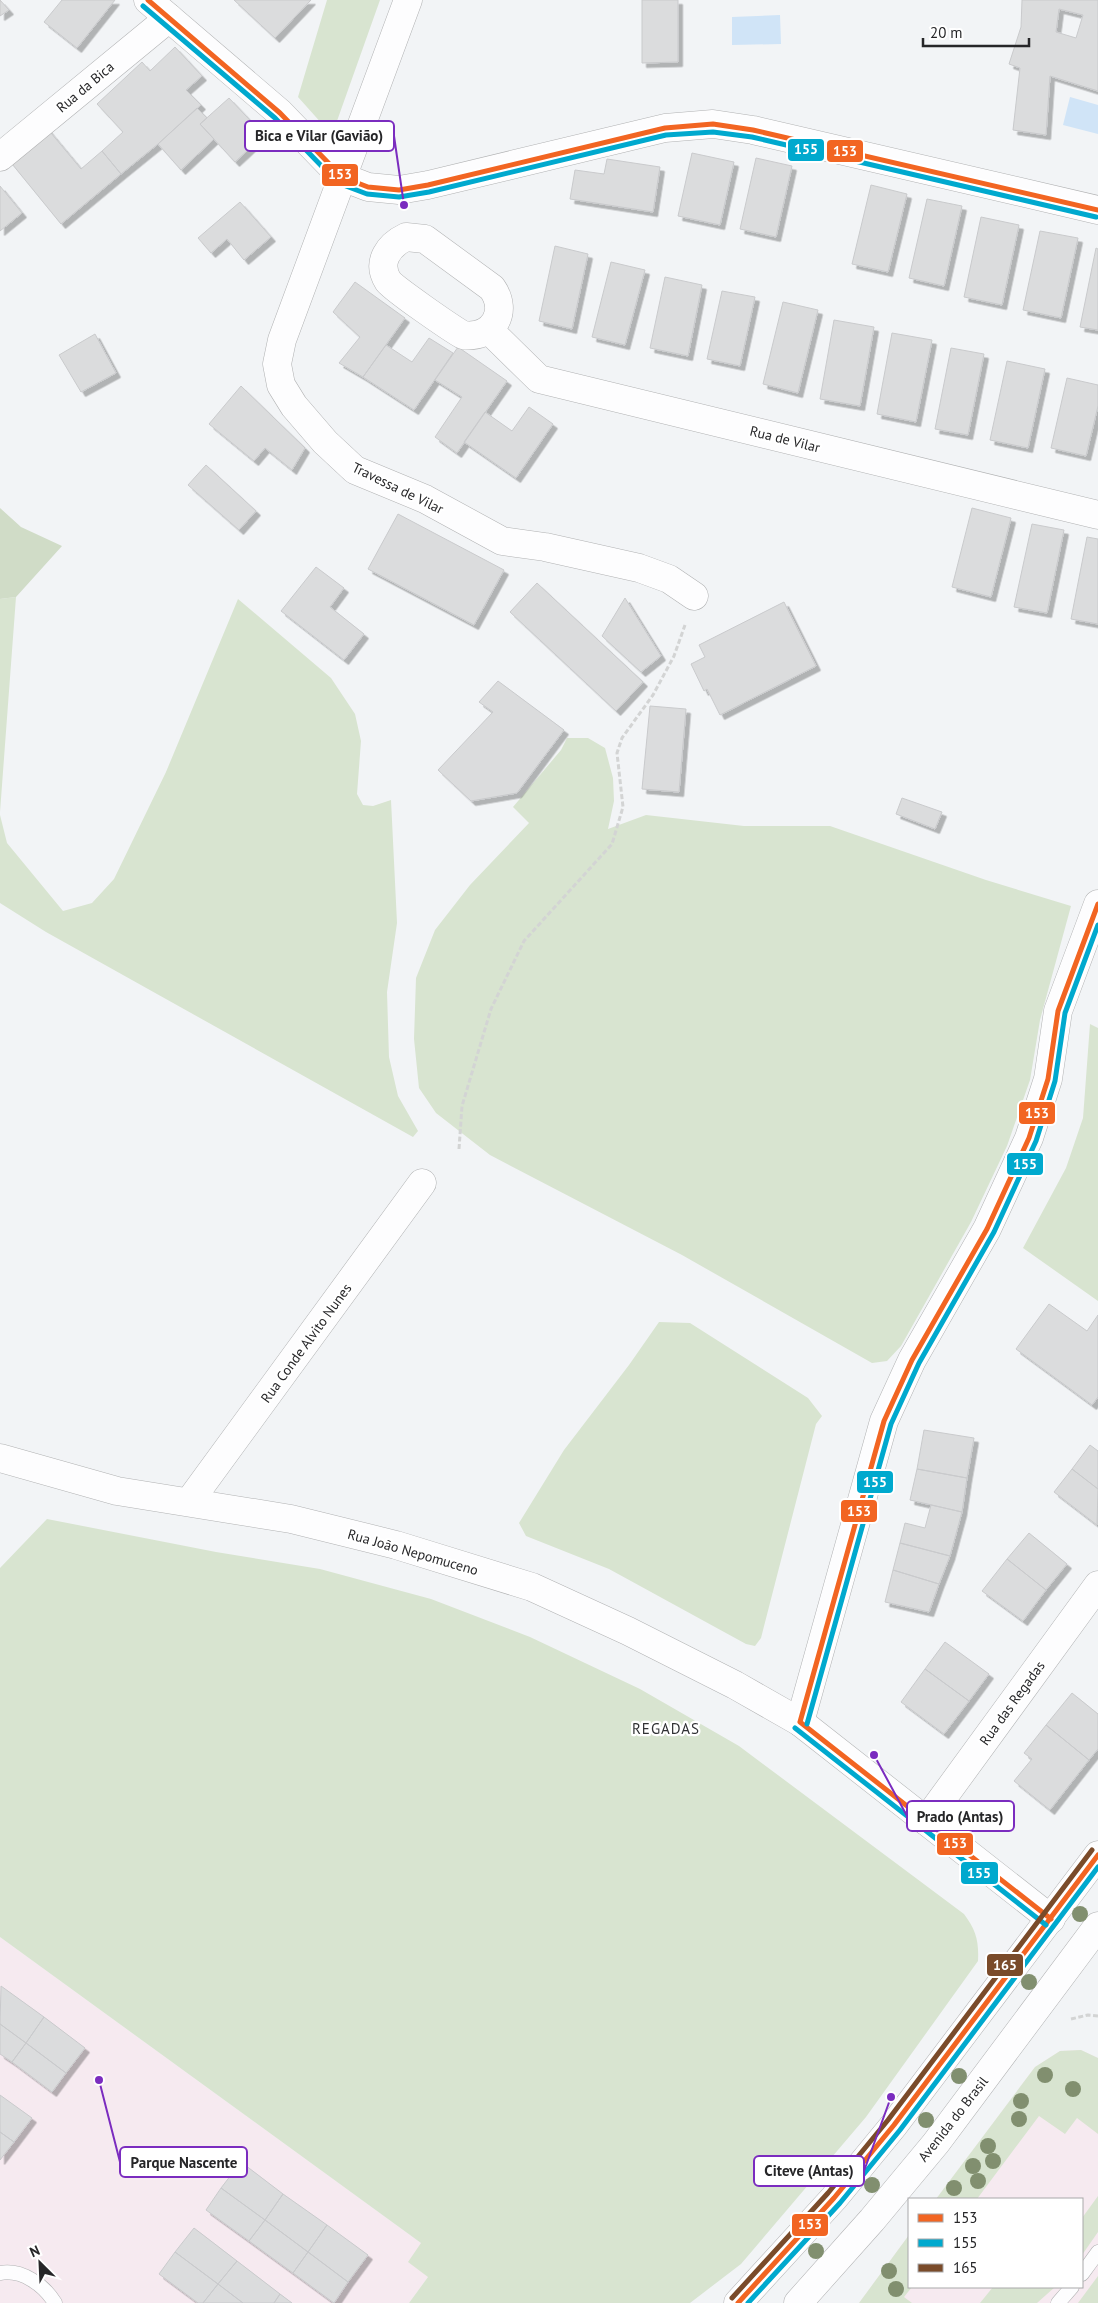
<svg xmlns="http://www.w3.org/2000/svg" width="1098" height="2303" viewBox="0 0 1098 2303" font-family="'PT Sans',sans-serif">
	<style>
		.commercial { fill: #f6eaf0 }
		.green { fill: #d8e4d0 }
		.forest { fill: #d0dcc7 }
		.water { fill: #d0e4f7 }
		.building { fill: #dbdcdd; stroke: #c9cacc; fill-rule: evenodd; filter: url(#shadow) }
		.lines { fill: none; stroke-linecap: round; stroke-linejoin: round }
		.service-casing { stroke: #b1b2b3; stroke-width: 15 }
		.minor-casing { stroke: #b1b2b3; stroke-width: 29 }
		.tertiary-casing { stroke: #b1b2b3; stroke-width: 29 }
		.primary-casing { stroke: #b1b2b3; stroke-width: 29 }
		.path { stroke: #d3d4d4; stroke-width: 3; stroke-dasharray: 5 2.5; stroke-linecap: butt }
		.service { stroke: #fdfdfe; stroke-width: 14 }
		.minor { stroke: #fdfdfe; stroke-width: 28 }
		.tertiary { stroke: #fdfdfe; stroke-width: 28 }
		.primary { stroke: #fdfdfe; stroke-width: 28 }
		.bus-1-casing { stroke: #fff; stroke-width: 9 }
		.bus-2-casing { stroke: #fff; stroke-width: 9 }
		.bus-3-casing { stroke: #fff; stroke-width: 9 }
		.bus-1 { stroke: #f26522; stroke-width: 5 }
		.bus-2 { stroke: #00a9ce; stroke-width: 5 }
		.bus-3 { stroke: #7a4b2a; stroke-width: 5 }
		.tree { fill: #818f6f }
		.labels { text-anchor: middle; stroke-width: 4.5; stroke-linejoin: round; paint-order: stroke }
		.street-label { font-size: 14px; fill: #262628; stroke: #fff }
		.neighbourhood-label { font-size: 15px; letter-spacing: 1px; fill: #303134; stroke: #fff }
		.leader { fill: none; stroke: #7b2cbf; stroke-width: 2 }
		.callout-dot { fill: #7b2cbf; stroke: #fff; stroke-width: 2 }
		.callout { fill: #fff; stroke: #7b2cbf; stroke-width: 2 }
		.callout-label { font-size: 15px; text-anchor: middle; font-weight: bold; fill: #262628 }
		.line-badge { stroke: #fff; stroke-width: 2 }
		.badge-label { font-size: 14px; text-anchor: middle; font-weight: bold; fill: #fff }
	</style>
	<defs>
		<filter id="shadow"><feDropShadow dx="4.5" dy="4.5" stdDeviation="0" flood-color="#0004"/></filter>
	</defs>
	<rect width="100%" height="100%" fill="#f2f4f6"/>
	<path class="commercial" d="M0,1937L421,2243L428,2277L409,2303H0Z
		M1081,2050L1098,2058V2303H859L909,2235V2287H1082V2199H936L1035,2067L1060,2051Z"/>
	<path class="green" d="M327,0H380L332,135L298,97Z
		M16,597L0,812V599Z
		M238,599L331,678L355,714L361,741L357,794L363,805L373,806L391,800L397,923L387,992L389,1057L398,1096L418,1131L413,1137L46,932L0,903V815L7,843L63,911L92,903L114,879L166,772Z
		M567,738H588L605,748L613,778L614,801L608,829L646,815L744,826H830L986,880L1071,906L1040,1020L1030,1080L1007,1146L971,1222L901,1346L887,1361L872,1363L682,1255L490,1155L436,1113L419,1088L414,1039L416,978L435,930L470,885L529,823L513,807L561,750Z
		M1090,1024L1098,1028V1301L1023,1248L1066,1168L1083,1118Z
		M659,1322L690,1323L808,1398L822,1416L816,1424L761,1638L755,1646L746,1644L609,1569L526,1536L519,1523L564,1450L629,1365Z
		M47,1519L216,1552L320,1569L431,1599L530,1637L640,1689L739,1746L964,1914C976,1930 979,1941 978,1961L866,2117L741,2264L690,2303H409L428,2277L408,2262L421,2243L0,1937V1568Z
		M1081,2050L1098,2058V2134L1077,2118L1065,2134L1039,2116L977,2199H936L1035,2067L1060,2051Z
		M1098,2196V2232L1082,2255V2218Z
		M909,2235V2287H912L904,2297L912,2303H859Z
		M1098,2276V2303H1078Z
		M993,2287H1055L1037,2303H980Z"/>
	<path class="forest" d="M0,508L21,527L62,546L16,597L0,599Z"/>
	<path class="water" d="M780,15L781,44L732,45V17Z
		M1070,97L1098,105V134L1063,125Z"/>
	<path class="building" d="M0,0L9,10L0,16Z
		M62,0H115L77,48L44,22Z
		M234,0H311L275,38Z
		M642,0H678V62L642,63Z
		M1022,0H1098V91L1050,76L1046,135L1013,130L1020,68L1009,64L1021,27ZM1059,9L1083,15L1076,38L1056,32Z
		M175,47L202,76L186,90L201,105L158,144L121,174L102,151L123,132L97,104L142,62L150,71Z
		M229,98L264,135L235,162L200,124Z
		M197,108L207,118L200,124L214,139L181,170L158,144Z
		M46,127L81,169L102,151L121,174L61,224L8,159Z
		M692,153L734,162L720,225L678,216Z
		M756,158L792,166L776,237L740,229Z
		M607,159L660,167L653,212L570,199L575,170L604,174Z
		M871,185L907,194L888,272L852,264Z
		M0,186L22,213L0,231Z
		M927,199L962,206L944,286L909,278Z
		M240,202L271,237L244,260L227,239L211,253L198,238Z
		M981,217L1019,225L1002,305L964,297Z
		M1040,231L1078,238L1061,318L1023,310Z
		M555,246L588,254L572,329L539,321Z
		M1096,248L1098,249V330L1080,327Z
		M611,262L645,270L625,345L592,337Z
		M665,277L702,285L688,356L650,348Z
		M355,282L405,318L363,377L339,363L360,337L333,312Z
		M722,291L755,297L740,366L707,359Z
		M783,302L818,310L798,393L763,384Z
		M834,320L874,327L860,406L820,399Z
		M892,333L932,340L916,422L877,414Z
		M95,334L116,373L81,392L59,355Z
		M429,338L453,353L414,410L363,377L386,345L412,362Z
		M458,347L507,381L457,453L435,437L462,397L435,380Z
		M951,348L984,354L968,435L935,429Z
		M1007,361L1045,369L1028,448L990,440Z
		M1067,378L1098,385V406L1086,456L1051,448Z
		M241,386L305,448L292,470L265,448L254,461L209,424Z
		M529,407L553,424L516,478L464,442L485,412L512,431Z
		M206,465L256,511L239,530L188,485Z
		M972,508L1011,518L991,597L952,587Z
		M398,514L504,570L474,625L368,569Z
		M1032,524L1064,530L1047,613L1014,607Z
		M1087,537L1098,539V624L1071,619Z
		M316,567L344,588L330,607L364,634L344,660L281,611Z
		M537,583L643,682L616,711L510,612Z
		M625,598L661,656L641,672L602,636Z
		M784,602L816,666L720,715L707,689L704,691L691,664L705,657L699,645Z
		M498,681L564,730L517,793L471,801L438,770L493,712L479,702Z
		M650,706L686,709L679,792L642,789Z
		M902,798L942,812L935,829L896,814Z
		M1049,1304L1087,1331L1098,1315V1397L1092,1405L1016,1349Z
		M924,1430L974,1438L967,1478L917,1469Z
		M1090,1445L1098,1451V1489L1072,1469Z
		M917,1469L967,1478L962,1512L910,1500Z
		M1072,1469L1098,1489L1097,1525L1054,1492Z
		M931,1505L962,1512L950,1556L900,1543L905,1523L925,1528Z
		M1029,1533L1067,1564L1046,1590L1007,1559Z
		M900,1543L950,1556L939,1584L893,1570Z
		M1007,1559L1046,1590L1023,1621L982,1591Z
		M893,1570L939,1584L929,1612L885,1602Z
		M945,1642L989,1674L969,1701L925,1669Z
		M925,1669L969,1701L944,1734L901,1702Z
		M1072,1693L1098,1714V1749L1089,1760L1046,1725Z
		M1046,1725L1089,1760L1050,1810L1014,1781L1032,1759L1024,1753Z
		M1,1986L44,2017L26,2043L0,2024Z
		M44,2017L85,2048L66,2073L26,2043Z
		M0,2024L26,2043L12,2062L0,2054Z
		M26,2043L66,2073L52,2092L12,2062Z
		M0,2095L32,2118L14,2142L0,2132Z
		M0,2132L14,2142L0,2160Z
		M241,2162L283,2194L265,2220L221,2188Z
		M221,2188L265,2220L249,2241L206,2210Z
		M283,2194L327,2225L308,2252L265,2220Z
		M265,2220L308,2252L293,2273L249,2241Z
		M327,2225L368,2255L348,2282L308,2252Z
		M194,2228L237,2261L218,2284L175,2252Z
		M175,2252L218,2284L203,2303H198L159,2274Z
		M308,2252L348,2282L334,2303L293,2273Z
		M237,2261L280,2294L274,2303H243L218,2284Z
		M218,2284L243,2303H203Z
		M280,2294L292,2303H274Z"/>
	<g class="lines">
		<defs>
			<path id="service" d="M0,2273C22,2269 44,2285 55,2303
				M1082,2274L1098,2252
				M1058,2303L1072,2287"/>
			<path id="minor" d="M408,0L282,340L277,364L281,385L294,406L325,442L355,470L425,499L502,541L545,547L639,568L669,579L694,596
				M0,157L169,18
				M406,237L425,239L492,288C509,312 493,339 463,335C452,329 394,289 388,281C376,262 389,245 406,237Z
				M489,330L539,379L1098,515
				M0,1458L117,1491L291,1519L396,1545L532,1587L628,1631L735,1685L800,1722
				M189,1502L422,1183
				M926,1821L1098,1585"/>
			<path id="tertiary" d="M148,0L280,113L342,177L368,187L399,190L428,185L665,128L713,124L753,130L1098,210
				M1051,1919L800,1722L884,1421L912,1360L987,1229L1029,1138L1048,1079L1058,1011L1098,904"/>
			<path id="primary" d="M738,2303L834,2198L894,2125L1098,1855
				M798,2303L872,2220L936,2143L1098,1926"/>
		</defs>
		<use href="#service" class="service-casing"/>
		<use href="#minor" class="minor-casing"/>
		<use href="#tertiary" class="tertiary-casing"/>
		<use href="#primary" class="primary-casing"/>
		<path class="path" d="M459,1149L462,1106L491,1009L524,941L612,844L623,807L617,753L622,738L653,695L674,656L685,625
			M1071,2019L1088,2015L1098,2016"/>
		<use href="#service" class="service"/>
		<use href="#minor" class="minor"/>
		<use href="#tertiary" class="tertiary"/>
		<use href="#primary" class="primary"/>
		<defs>
			<path id="bus-1" d="M148,0L280,113L342,177L368,187L399,190L428,185L665,128L713,124L753,130L1098,210
				M800,1722L884,1421L912,1360L987,1229L1029,1138L1048,1079L1058,1011L1098,904
				M800,1722L1051,1919
				M738,2303L834,2198L894,2125L1098,1855"/>
			<path id="bus-2" d="M143,6L275,118L338,183L367,194L399,197L429,192L666,135L713,132L752,137L1096,217
				M807,1724L891,1424L919,1363L994,1232L1036,1141L1055,1081L1065,1013L1098,925
				M795,1728L1046,1925
				M748,2303L840,2203L900,2130L1098,1867"/>
			<path id="bus-3" d="M732,2298L828,2193L888,2120L1092,1850"/>
		</defs>
		<use href="#bus-1" class="bus-1-casing"/>
		<use href="#bus-2" class="bus-2-casing"/>
		<use href="#bus-3" class="bus-3-casing"/>
		<use href="#bus-1" class="bus-1"/>
		<use href="#bus-2" class="bus-2"/>
		<use href="#bus-3" class="bus-3"/>
	</g>
	<g class="tree">
		<circle cx="1080" cy="1914" r="8"/>
		<circle cx="1029" cy="1982" r="8"/>
		<circle cx="1045" cy="2075" r="8"/>
		<circle cx="959" cy="2076" r="8"/>
		<circle cx="1073" cy="2089" r="8"/>
		<circle cx="1021" cy="2101" r="8"/>
		<circle cx="1019" cy="2119" r="8"/>
		<circle cx="926" cy="2120" r="8"/>
		<circle cx="988" cy="2146" r="8"/>
		<circle cx="993" cy="2161" r="8"/>
		<circle cx="973" cy="2166" r="8"/>
		<circle cx="978" cy="2181" r="8"/>
		<circle cx="872" cy="2185" r="8"/>
		<circle cx="954" cy="2188" r="8"/>
		<circle cx="816" cy="2251" r="8"/>
		<circle cx="889" cy="2271" r="8"/>
		<circle cx="896" cy="2289" r="8"/>
	</g>
	<g class="labels">
		<g class="street-label">
			<text transform="translate(85 87) rotate(-40)" y="5">Rua da Bica</text>
			<text transform="translate(785 439) rotate(14)" y="5">Rua de Vilar</text>
			<text transform="translate(398 488) rotate(26)" y="5">Travessa de Vilar</text>
			<text transform="translate(306 1343) rotate(-54)" y="5">Rua Conde Alvito Nunes</text>
			<text transform="translate(413 1552) rotate(16)" y="5">Rua João Nepomuceno</text>
			<text transform="translate(1012 1703) rotate(-54)" y="5">Rua das Regadas</text>
			<text transform="translate(953 2119) rotate(-52)" y="5">Avenida do Brasil</text>
		</g>
		<g class="neighbourhood-label">
			<text x="666" y="1734">REGADAS</text>
		</g>
	</g>
	<path class="leader" d="M404 205L394 136M874 1755L907 1816M99 2080L120 2162M891 2097L864 2171"/>
	<g class="callout-dot">
		<circle cx="404" cy="205" r="5"/>
		<circle cx="874" cy="1755" r="5"/>
		<circle cx="99" cy="2080" r="5"/>
		<circle cx="891" cy="2097" r="5"/>
	</g>
	<g class="callout">
		<rect x="245" y="121" width="149" height="30" rx="5"/>
		<rect x="907" y="1801" width="107" height="30" rx="5"/>
		<rect x="120" y="2147" width="127" height="30" rx="5"/>
		<rect x="754" y="2156" width="110" height="30" rx="5"/>
	</g>
	<g class="callout-label">
		<text x="319" y="141">Bica e Vilar (Gavião)</text>
		<text x="960" y="1822">Prado (Antas)</text>
		<text x="184" y="2168">Parque Nascente</text>
		<text x="809" y="2176">Citeve (Antas)</text>
	</g>
	<g class="line-badge">
		<rect x="787" y="138" width="38" height="24" rx="5" fill="#00a9ce"/>
		<rect x="826" y="139" width="38" height="24" rx="5" fill="#f26522"/>
		<rect x="321" y="163" width="38" height="24" rx="5" fill="#f26522"/>
		<rect x="1018" y="1101" width="38" height="24" rx="5" fill="#f26522"/>
		<rect x="1006" y="1152" width="38" height="24" rx="5" fill="#00a9ce"/>
		<rect x="856" y="1470" width="38" height="24" rx="5" fill="#00a9ce"/>
		<rect x="840" y="1499" width="38" height="24" rx="5" fill="#f26522"/>
		<rect x="936" y="1832" width="38" height="24" rx="5" fill="#f26522"/>
		<rect x="960" y="1861" width="39" height="24" rx="5" fill="#00a9ce"/>
		<rect x="986" y="1953" width="38" height="24" rx="5" fill="#7a4b2a"/>
		<rect x="791" y="2213" width="38" height="24" rx="5" fill="#f26522"/>
	</g>
	<g class="badge-label">
		<text x="806" y="154">155</text>
		<text x="845" y="156">153</text>
		<text x="340" y="179">153</text>
		<text x="1037" y="1118">153</text>
		<text x="1025" y="1169">155</text>
		<text x="875" y="1487">155</text>
		<text x="859" y="1516">153</text>
		<text x="955" y="1848">153</text>
		<text x="979" y="1878">155</text>
		<text x="1005" y="1970">165</text>
		<text x="810" y="2229">153</text>
	</g>
	<rect x="908" y="2198" width="175" height="90" fill="#ffffff" stroke="#a8a8a9"/>
	<rect x="918" y="2214" width="25" height="8" fill="#f26522" stroke="#a8a8a9"/>
	<text x="953" y="2223" font-size="15" fill="#262628">153</text>
	<rect x="918" y="2239" width="25" height="8" fill="#00a9ce" stroke="#a8a8a9"/>
	<text x="953" y="2248" font-size="15" fill="#262628">155</text>
	<rect x="918" y="2264" width="25" height="8" fill="#7a4b2a" stroke="#a8a8a9"/>
	<text x="953" y="2273" font-size="15" fill="#262628">165</text>
	<g transform="translate(40 2263) rotate(336)" stroke="#ffffff" stroke-width="4" paint-order="stroke">
	<path d="M0-4L9 19L0 12L-9 19Z" fill="#262628"/>
	<text y="-8" font-size="14" font-weight="bold" text-anchor="middle" fill="#262628">N</text>
	</g>
	<path d="M923 38v8h106v-8" fill="none" stroke="#262628" stroke-width="2.5"/>
	<text x="930" y="38" font-size="15" fill="#262628" stroke="#ffffff" stroke-width="4" paint-order="stroke">20 m</text>
</svg>
